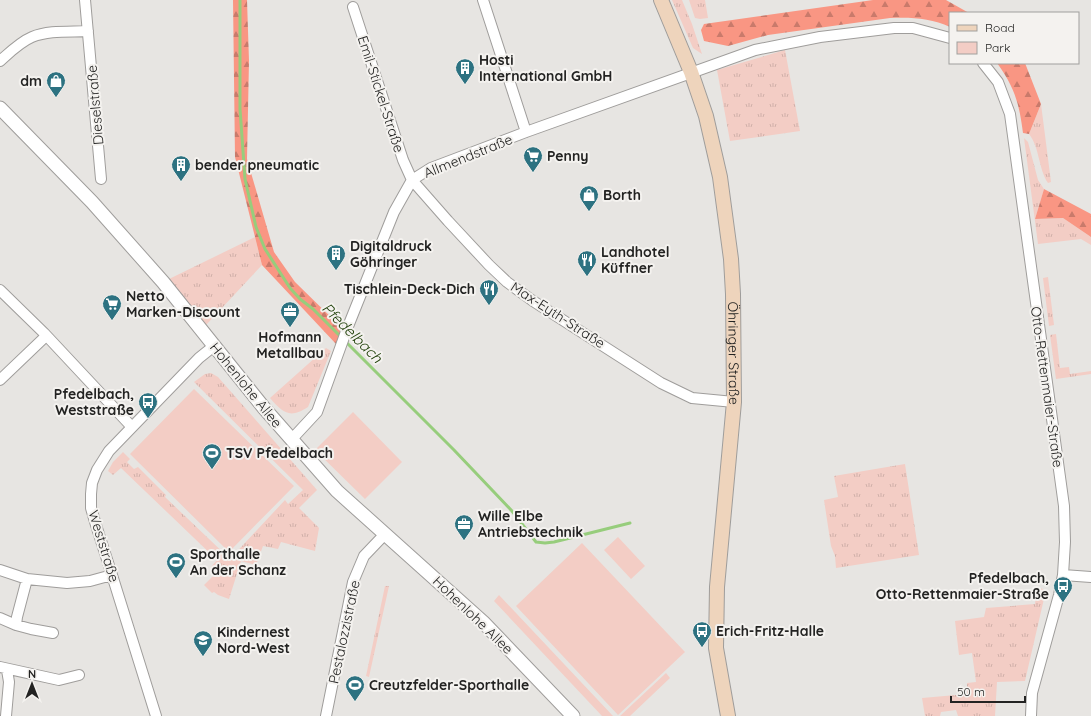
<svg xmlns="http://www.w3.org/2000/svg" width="1091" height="716" viewBox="0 0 1091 716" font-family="Quicksand,sans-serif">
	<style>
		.grass { fill: url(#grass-tufts) }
		.forest { fill: url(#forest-firs) }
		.park { fill: #f3cdc5 }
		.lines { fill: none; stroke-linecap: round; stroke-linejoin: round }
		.stream { stroke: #97cd7c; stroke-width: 3 }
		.minor-casing { stroke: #9f9d9b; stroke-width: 12 }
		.tertiary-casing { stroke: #9f9d9b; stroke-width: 15 }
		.secondary-casing { stroke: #9f9d9b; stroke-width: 16 }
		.minor { stroke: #fff; stroke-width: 10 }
		.tertiary { stroke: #fff; stroke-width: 13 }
		.secondary { stroke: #eed4bc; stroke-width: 14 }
		.labels { text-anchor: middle; stroke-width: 4; stroke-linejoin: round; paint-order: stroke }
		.poi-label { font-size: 14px; font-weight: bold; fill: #232322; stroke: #f4f2ef; text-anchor: start }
		.street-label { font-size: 14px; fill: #232322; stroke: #f4f2ef }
		.water-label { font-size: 15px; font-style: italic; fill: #183a00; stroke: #f4f2ef }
	</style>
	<defs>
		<pattern id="grass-tufts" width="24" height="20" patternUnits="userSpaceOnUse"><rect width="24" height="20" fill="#f3cdc5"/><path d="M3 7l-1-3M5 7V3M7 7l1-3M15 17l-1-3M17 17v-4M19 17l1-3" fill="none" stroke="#d0b0a9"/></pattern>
		<pattern id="forest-firs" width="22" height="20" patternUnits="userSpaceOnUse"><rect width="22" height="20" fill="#f99683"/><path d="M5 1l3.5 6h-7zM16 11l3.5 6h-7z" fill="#c97a6b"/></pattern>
	</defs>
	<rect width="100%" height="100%" fill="#e7e5e2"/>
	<path class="grass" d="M672,0H682L692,24L702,54L693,48Z
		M689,0H705L708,18L700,19L695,18Z
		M785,50L800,131L730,141L717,70Z
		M1041,104L1051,182L1048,183C1038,168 1040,148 1029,134Z
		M1024,138L1028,142L1038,180L1044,189L1035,219L1063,218L1091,237V245L1081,239L1038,244Z
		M255,237L262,265L206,325L167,280Z
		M1048,277L1054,325L1049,326L1043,278Z
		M1056,334L1060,368L1069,367L1070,374L1091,371V374L1056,379L1050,335Z
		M326,348L331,351L308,407C290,419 283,413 270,398Z
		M211,373L218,377L317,490L299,508L319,528L315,551L281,542L278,549L263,546L256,565L241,561L229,599L218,595L214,592L212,593L204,585L216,573L211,567L217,560L121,468L113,475L108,471L113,462L123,452L130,459L127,462L134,469L138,467L166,495L165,497L230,559L285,500L288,504L303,490L194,382L205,374Z
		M905,464L919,555L836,568L835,556L831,546L824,500L838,497L834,476Z
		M385,586H389L369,677L366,676Z
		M1037,587L1046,590L1025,681L997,682L995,716H958L956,710L941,712L940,716H925L922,698L967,694V683L976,682L972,653L959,655L955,621L984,617L986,608L1035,604Z"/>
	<path class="forest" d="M233,0H247L249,61L247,159L274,252L295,282L342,328L336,344L262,265L235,157Z
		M873,0H946L969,13H950V27C931,18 911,17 890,18L768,35L728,46L704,41L701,30L704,24Z
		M997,63H1025L1041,104L1029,134L1023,133C1019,103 1015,88 997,63Z
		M1044,189L1091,214V237L1063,218L1035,219Z"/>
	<path class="park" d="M194,389L294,486L229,552L130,454Z
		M353,412L402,462L365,499L315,450Z
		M618,537L645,566L631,579L604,550Z
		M582,543L685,652L618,715L516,606Z
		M499,595L613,716H602L494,601Z
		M666,673L670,678L630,716H620Z"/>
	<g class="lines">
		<path class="stream" d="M240,0V109L245,179L256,227L265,249L290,288L300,299L313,309L341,337
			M345,341L454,450L512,511L536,542L545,543L554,542L630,523"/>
		<defs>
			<path id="minor" d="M85,0L101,179
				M483,0L526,132
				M353,7L403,160L412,180L448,221L489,265L507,282L533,301L661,383L692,398L734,402
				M0,61C10,52 20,42 32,37C49,30 70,32 88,31
				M983,63L998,82L1010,114L1064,506L1065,542L1063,575L1059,595L1032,693L1031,716
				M0,290L44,333L131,426
				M0,380L46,336
				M291,440L317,412L347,329L394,212L412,180L431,168L526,132L755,50L820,37L894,28H913L950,38
				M0,570L27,579L67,583L90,581L112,575
				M1063,575L1091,577
				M0,618L16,625L17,617L27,579
				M16,625L31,629L53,633
				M0,667L59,680L79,675
				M6,716L9,682L7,670
				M156,716L112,575L96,525L91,508V494L92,483L97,470L109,451L199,358L214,346
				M326,716L353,582L364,556L385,534"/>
			<path id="tertiary" d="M0,108L92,202L163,282L264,408L337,491L483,622L573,716"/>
			<g id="secondary">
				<path id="s1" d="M661,0L691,72L706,116L720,177L731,259L733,294L734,402L717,587L716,648L728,716"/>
			</g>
		</defs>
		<use href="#minor" class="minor-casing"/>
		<use href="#tertiary" class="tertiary-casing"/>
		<use href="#secondary" class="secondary-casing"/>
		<use href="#minor" class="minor"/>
		<use href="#tertiary" class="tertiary"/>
		<use href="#secondary" class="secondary"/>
	</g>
	<defs>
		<symbol id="building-pin" viewBox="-11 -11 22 30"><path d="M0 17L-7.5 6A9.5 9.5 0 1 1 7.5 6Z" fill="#2d7281" stroke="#f4f2ef"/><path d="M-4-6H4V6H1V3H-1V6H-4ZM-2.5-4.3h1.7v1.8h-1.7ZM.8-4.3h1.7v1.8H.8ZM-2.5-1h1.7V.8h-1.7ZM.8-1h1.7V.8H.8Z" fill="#fff"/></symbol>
		<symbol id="shop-pin" viewBox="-11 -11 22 30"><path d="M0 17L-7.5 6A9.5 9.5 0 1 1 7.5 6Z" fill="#2d7281" stroke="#f4f2ef"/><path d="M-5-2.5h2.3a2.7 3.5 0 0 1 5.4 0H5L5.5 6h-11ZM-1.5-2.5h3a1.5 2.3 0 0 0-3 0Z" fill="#fff"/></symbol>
		<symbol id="supermarket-pin" viewBox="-11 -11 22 30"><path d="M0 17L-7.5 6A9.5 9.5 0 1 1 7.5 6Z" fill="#2d7281" stroke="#f4f2ef"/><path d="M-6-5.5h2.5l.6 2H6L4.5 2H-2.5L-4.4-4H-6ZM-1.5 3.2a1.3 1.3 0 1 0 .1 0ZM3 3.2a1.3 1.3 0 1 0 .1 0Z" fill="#fff"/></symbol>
		<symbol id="restaurant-pin" viewBox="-11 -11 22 30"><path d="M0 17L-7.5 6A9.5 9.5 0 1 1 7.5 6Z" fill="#2d7281" stroke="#f4f2ef"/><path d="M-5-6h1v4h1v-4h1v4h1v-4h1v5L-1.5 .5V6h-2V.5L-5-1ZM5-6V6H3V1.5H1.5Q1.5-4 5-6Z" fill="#fff"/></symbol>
		<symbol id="office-pin" viewBox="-11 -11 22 30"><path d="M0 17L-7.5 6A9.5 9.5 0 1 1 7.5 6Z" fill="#2d7281" stroke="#f4f2ef"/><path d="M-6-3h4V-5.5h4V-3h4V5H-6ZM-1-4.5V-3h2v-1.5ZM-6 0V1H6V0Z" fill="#fff"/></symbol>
		<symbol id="bus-pin" viewBox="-11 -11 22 30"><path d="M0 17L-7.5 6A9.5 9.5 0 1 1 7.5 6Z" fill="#2d7281" stroke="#f4f2ef"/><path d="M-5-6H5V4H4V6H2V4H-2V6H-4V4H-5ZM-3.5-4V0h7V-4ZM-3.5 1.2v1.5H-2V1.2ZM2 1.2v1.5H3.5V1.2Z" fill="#fff"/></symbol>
		<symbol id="stadium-pin" viewBox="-11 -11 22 30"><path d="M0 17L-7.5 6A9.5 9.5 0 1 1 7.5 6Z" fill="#2d7281" stroke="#f4f2ef"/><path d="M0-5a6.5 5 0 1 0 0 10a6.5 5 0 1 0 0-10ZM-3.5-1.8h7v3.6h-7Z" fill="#fff"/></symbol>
		<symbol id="school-pin" viewBox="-11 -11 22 30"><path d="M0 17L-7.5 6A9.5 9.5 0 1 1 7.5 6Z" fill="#2d7281" stroke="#f4f2ef"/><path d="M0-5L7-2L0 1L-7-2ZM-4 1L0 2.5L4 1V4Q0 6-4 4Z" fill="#fff"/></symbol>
	</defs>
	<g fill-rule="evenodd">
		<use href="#building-pin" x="454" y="57" width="22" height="30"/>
		<use href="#shop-pin" x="45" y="70" width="22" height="30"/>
		<use href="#supermarket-pin" x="522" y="145" width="22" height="30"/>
		<use href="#building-pin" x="170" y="154" width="22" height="30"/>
		<use href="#shop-pin" x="578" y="184" width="22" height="30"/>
		<use href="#building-pin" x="325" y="243" width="22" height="30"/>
		<use href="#restaurant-pin" x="576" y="249" width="22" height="30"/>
		<use href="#restaurant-pin" x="478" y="278" width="22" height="30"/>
		<use href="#supermarket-pin" x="101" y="293" width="22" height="30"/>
		<use href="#office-pin" x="279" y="300" width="22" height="30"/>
		<use href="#bus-pin" x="137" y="391" width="22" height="30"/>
		<use href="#stadium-pin" x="201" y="442" width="22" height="30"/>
		<use href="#office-pin" x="453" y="513" width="22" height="30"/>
		<use href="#stadium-pin" x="165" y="551" width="22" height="30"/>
		<use href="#bus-pin" x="1052" y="575" width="22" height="30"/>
		<use href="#bus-pin" x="691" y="620" width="22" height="30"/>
		<use href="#school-pin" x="192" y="629" width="22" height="30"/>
		<use href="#stadium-pin" x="344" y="674" width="22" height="30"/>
	</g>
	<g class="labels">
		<g class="poi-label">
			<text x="479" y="65">Hosti<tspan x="479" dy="16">International GmbH</tspan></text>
			<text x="42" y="86" text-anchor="end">dm</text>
			<text x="547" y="161">Penny</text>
			<text x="195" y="170">bender pneumatic</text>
			<text x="603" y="200">Borth</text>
			<text x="350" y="251">Digitaldruck<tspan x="350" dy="16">Göhringer</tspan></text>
			<text x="601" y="257">Landhotel<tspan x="601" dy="16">Küffner</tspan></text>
			<text x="475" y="294" text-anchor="end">Tischlein-Deck-Dich</text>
			<text x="126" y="301">Netto<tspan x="126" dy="16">Marken-Discount</tspan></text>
			<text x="290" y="342" text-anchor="middle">Hofmann<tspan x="290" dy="16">Metallbau</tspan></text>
			<text x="134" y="399" text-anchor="end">Pfedelbach,<tspan x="134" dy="16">Weststraße</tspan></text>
			<text x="226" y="458">TSV Pfedelbach</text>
			<text x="478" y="521">Wille Elbe<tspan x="478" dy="16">Antriebstechnik</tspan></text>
			<text x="190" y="559">Sporthalle<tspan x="190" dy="16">An der Schanz</tspan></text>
			<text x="1049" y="583" text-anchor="end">Pfedelbach,<tspan x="1049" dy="16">Otto-Rettenmaier-Straße</tspan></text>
			<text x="716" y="636">Erich-Fritz-Halle</text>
			<text x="217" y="637">Kindernest<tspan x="217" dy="16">Nord-West</tspan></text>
			<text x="369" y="690">Creutzfelder-Sporthalle</text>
		</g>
		<g class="street-label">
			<text transform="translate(381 94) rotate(72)" y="5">Emil-Stickel-Straße</text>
			<text transform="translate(95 105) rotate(-95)" y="5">Dieselstraße</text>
			<text transform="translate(468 156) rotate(-22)" y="5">Allmendstraße</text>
			<text transform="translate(558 315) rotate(33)" y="5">Max-Eyth-Straße</text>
			<text dy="5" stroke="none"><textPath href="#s1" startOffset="364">Öhringer Straße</textPath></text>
			<text transform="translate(246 385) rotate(51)" y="5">Hohenlohe Allee</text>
			<text transform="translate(1047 387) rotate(82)" y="5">Otto-Rettenmaier-Straße</text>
			<text transform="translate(104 546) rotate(73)" y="5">Weststraße</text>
			<text transform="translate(473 615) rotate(44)" y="5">Hohenlohe Allee</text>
			<text transform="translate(344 632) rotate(-78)" y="5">Pestalozzistraße</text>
		</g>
		<g class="water-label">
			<text transform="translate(352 333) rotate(45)" y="5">Pfedelbach</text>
		</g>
	</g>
	<rect x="949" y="12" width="130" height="52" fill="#f4f2ef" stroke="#a09f9d"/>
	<rect x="957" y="25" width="20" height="6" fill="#eed4bc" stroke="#a09f9d"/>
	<text x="985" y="32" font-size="12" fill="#232322">Road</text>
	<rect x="957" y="42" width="20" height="12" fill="#f3cdc5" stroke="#a09f9d"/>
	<text x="985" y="52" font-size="12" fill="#232322">Park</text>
	<g transform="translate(32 684)" stroke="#f4f2ef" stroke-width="3" paint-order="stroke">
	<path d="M0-3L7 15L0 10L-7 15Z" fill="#232322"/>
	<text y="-6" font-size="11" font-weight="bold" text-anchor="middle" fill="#232322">N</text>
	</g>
	<path d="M951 696v6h74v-6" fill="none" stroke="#232322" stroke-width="2"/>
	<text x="957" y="696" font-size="12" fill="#232322" stroke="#f4f2ef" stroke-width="3" paint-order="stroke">50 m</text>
</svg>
